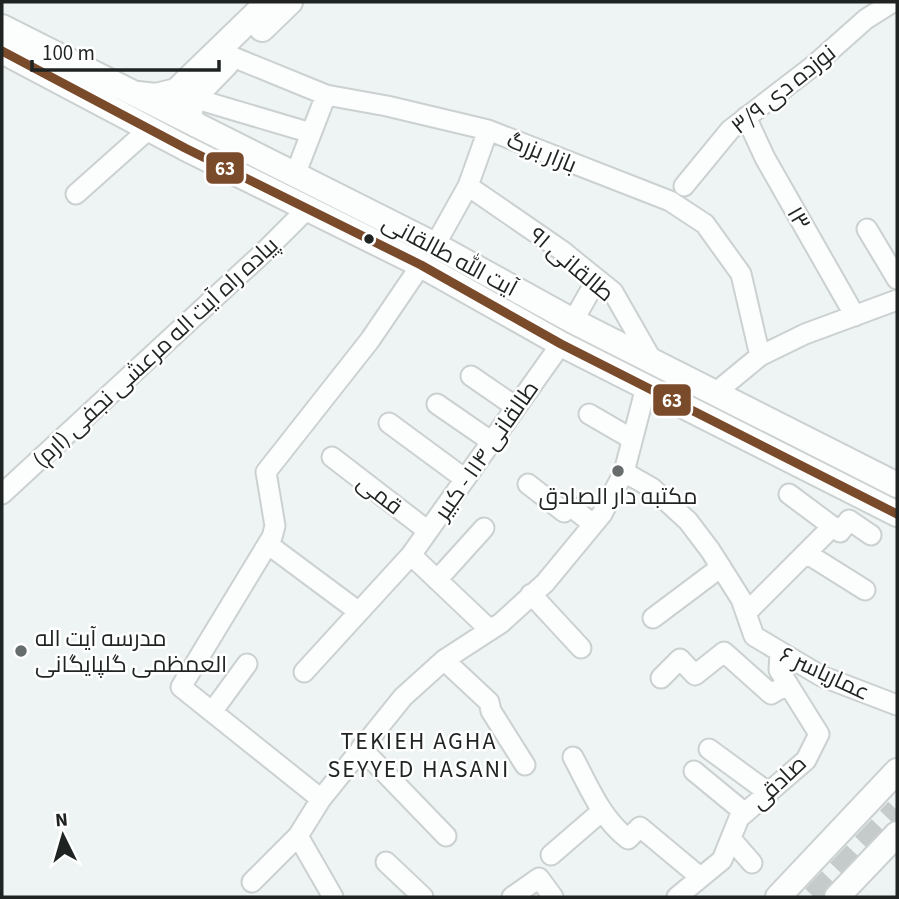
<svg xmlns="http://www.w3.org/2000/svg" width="899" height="899" viewBox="0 0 899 899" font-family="'Source Sans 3',Cairo,sans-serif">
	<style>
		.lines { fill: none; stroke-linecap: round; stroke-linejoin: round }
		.major-tunnel { stroke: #c5caca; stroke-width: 24; stroke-dasharray: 24 12; stroke-linecap: butt }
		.minor-casing { stroke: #cbd0d0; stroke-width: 23 }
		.major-casing { stroke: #cbd0d0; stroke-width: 28 }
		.minor { stroke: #fcfdfd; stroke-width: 19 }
		.major { stroke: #fcfdfd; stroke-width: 24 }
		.bus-1-casing { stroke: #fff; stroke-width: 14 }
		.bus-1 { stroke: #7a4b2a; stroke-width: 9 }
		.bus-dot { fill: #1f2423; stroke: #fff; stroke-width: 2.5 }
		.poi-dot { fill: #676d6c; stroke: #fff; stroke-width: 2.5 }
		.labels { text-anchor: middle; stroke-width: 5; stroke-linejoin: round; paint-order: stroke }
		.street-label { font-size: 23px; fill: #1f2423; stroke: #fff }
		.poi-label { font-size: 23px; fill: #1f2423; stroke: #fff }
		.neighbourhood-label { font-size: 24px; letter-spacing: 2px; fill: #1f2423; stroke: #fff }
		.line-badge { stroke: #fff; stroke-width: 2.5 }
		.badge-label { font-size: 19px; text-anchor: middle; font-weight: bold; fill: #fff }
	</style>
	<rect width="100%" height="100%" fill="#eef4f4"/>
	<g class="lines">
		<path class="major-tunnel" d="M814,897L897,810"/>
		<defs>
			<path id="minor" d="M233,57L326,95L387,106L488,130L670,201L705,224L741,274L760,356
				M193,98L311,133
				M746,117L765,158L855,316
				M295,175L326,95
				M468,186L561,250L613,292L653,362
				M684,186L730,130L813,66L866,19L893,2
				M76,194L149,129
				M867,229L897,279
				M435,245L468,186L488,130
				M573,321L597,279
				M471,376L516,407
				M715,393L760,356L805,334L897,300
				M437,404L492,442
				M589,414L632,439
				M389,423L465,479
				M332,457L428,531
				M624,472L652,488L688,521L710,550L741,599L754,636L821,676L897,705
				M528,484L564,512L570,506L593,524
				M2,494L264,252L307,209
				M789,494L840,532L849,520L871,535
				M269,545L359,612
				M806,553L865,590
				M411,555L490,630
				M437,580L484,528
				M531,594L581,648
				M747,612L833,526
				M653,618L721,567
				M444,660L489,702L491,711L525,765
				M304,672L411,555L561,344
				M661,678L680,659L695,675L724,652L771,694L788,684
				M212,712L247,664
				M361,748L446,836
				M709,749L769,793
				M573,757C589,787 601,818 628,839L640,827L700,877
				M694,771L745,813
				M321,799L181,687L272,537L275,526L266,472L370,340L421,265
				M298,836L333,897
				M732,840L752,863
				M551,855L602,811
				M386,862L423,897
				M252,882L298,836L321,799L403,697L444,660L501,623L545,583L602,514L624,472L646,387
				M512,897L539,878L553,897
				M677,897L722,860L739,818L806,760L819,734L779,670L780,653"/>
			<path id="major" d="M2,27L435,245L573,321L897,485
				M262,29L290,2
				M2,51L185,148L421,265L561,344L897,514
				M138,94L156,96L176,91L268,2
				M196,125L189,116L193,98L226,64
				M778,897L897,771
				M837,897L897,834"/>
		</defs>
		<use href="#minor" class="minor-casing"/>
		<use href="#major" class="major-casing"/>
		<use href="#minor" class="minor"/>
		<use href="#major" class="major"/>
		<defs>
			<path id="bus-1" d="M2,51L185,148L421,265L561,344L897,514"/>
		</defs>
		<use href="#bus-1" class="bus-1-casing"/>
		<use href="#bus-1" class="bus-1"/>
	</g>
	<circle class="bus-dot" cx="369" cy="239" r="6"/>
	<g class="poi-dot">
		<circle cx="618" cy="471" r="7"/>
		<circle cx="21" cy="651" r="7"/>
	</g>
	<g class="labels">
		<g class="street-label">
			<text transform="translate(783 89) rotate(-39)" y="8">نوزده دی ۳/۹</text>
			<text transform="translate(542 152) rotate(22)" y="8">بازار بزرگ</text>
			<text transform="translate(799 218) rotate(60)" y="8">۱۳</text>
			<text transform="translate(450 255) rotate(28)" y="8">آیت الله طالقانی</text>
			<text transform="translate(572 264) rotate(40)" y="8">طالقانی ۹۱</text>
			<text transform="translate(155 352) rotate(-43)" y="8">پیاده راه آیت اله مرعشی نجفی (ارم)</text>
			<text transform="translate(486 450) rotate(-55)" y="8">طالقانی ۱۱۴ - کبیر</text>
			<text transform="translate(380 494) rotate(38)" y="8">قمی</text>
			<text transform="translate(825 673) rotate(25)" y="8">عماریاسر ۶</text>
			<text transform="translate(778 782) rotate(-43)" y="8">صادقی</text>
		</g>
		<g class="poi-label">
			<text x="618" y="504">مکتبه دار الصادق</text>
			<text x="35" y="646" text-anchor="start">مدرسه آیت اله<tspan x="35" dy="26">العمظمی گلپایگانی</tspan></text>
		</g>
		<g class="neighbourhood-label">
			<text x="419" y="749">TEKIEH AGHA<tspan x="419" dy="28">SEYYED HASANI</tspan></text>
		</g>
	</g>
	<g class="line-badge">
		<rect x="205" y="151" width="40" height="34" rx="7" fill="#7a4b2a"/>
		<rect x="652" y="383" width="40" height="34" rx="7" fill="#7a4b2a"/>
	</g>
	<g class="badge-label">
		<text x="225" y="175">63</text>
		<text x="672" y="407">63</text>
	</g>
	<rect width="899" height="899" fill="none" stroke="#1f2423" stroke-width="7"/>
	<g transform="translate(63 836) rotate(355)" stroke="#ffffff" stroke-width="5" paint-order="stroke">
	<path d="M0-5L12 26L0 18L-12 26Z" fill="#1f2423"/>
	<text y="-10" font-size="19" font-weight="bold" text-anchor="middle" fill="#1f2423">N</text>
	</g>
	<path d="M32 60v10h187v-10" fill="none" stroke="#1f2423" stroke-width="3.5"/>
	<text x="42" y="60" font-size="21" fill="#1f2423" stroke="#ffffff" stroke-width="5" paint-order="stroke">100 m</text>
</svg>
